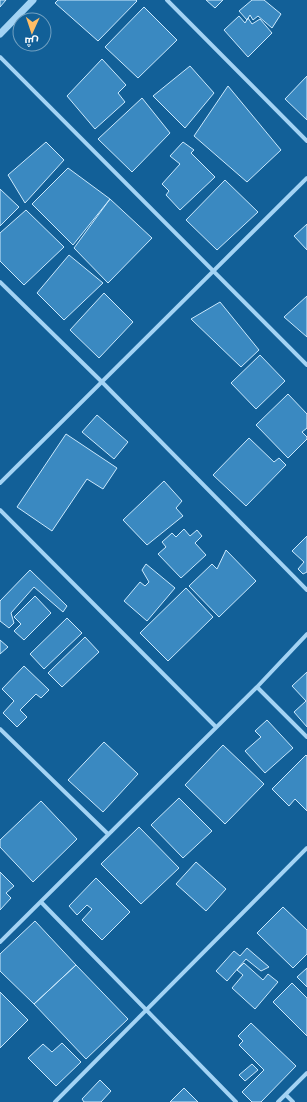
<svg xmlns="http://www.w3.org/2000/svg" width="307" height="1102" viewBox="0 0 307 1102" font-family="Jost,Cairo,sans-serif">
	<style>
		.building { fill: #3a89c1; stroke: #cbe9fd }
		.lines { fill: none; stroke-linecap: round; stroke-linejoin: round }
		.minor { stroke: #a3d3f4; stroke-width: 4 }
		.tertiary { stroke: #a3d3f4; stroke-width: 7 }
	</style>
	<rect width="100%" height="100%" fill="#126098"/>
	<path class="building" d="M0,0H6L0,7Z
		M58,0H136L137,1L98,41L55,3Z
		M206,0H223L215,8Z
		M252,0H264L281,14L272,28L258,16L253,20L250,15L247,20L239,11Z
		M144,7L177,40L138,78L105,47Z
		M239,16L245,23L248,18L252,24L260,19L272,33L248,57L224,30Z
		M102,59L126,85L118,93L125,102L95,129L67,96Z
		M190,66L214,93L185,128L153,96Z
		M307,76V120L285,99Z
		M228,86L281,150L247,182L194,136Z
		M142,98L170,133L132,172L98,139Z
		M46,142L64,160L25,203L8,175Z
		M183,142L194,150L191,153L215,177L180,210L166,195L169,191L162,184L180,164L170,156Z
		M68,168L110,199L73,245L32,204Z
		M225,180L258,212L217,250L186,220Z
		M0,189L19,207L0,226Z
		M110,199L152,238L108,283L74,248Z
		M26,210L64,247L24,285L0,261V233Z
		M307,224V250L294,236Z
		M69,255L103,283L64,320L37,293Z
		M104,293L133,322L99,358L70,330Z
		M307,296V337L284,317Z
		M220,302L259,350L241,367L191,319Z
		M260,355L285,381L256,409L231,383Z
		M288,394L307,414V428L302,432L307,437V439L288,458L256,425Z
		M97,415L128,442L114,459L82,432Z
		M66,434L117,468L103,489L87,479L52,531L17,507Z
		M249,438L274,462L279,458L286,465L246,506L213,475Z
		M164,481L182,501L176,508L183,516L147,545L123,520Z
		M184,529L190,536L197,530L202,536L195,543L206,555L181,578L158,554L166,547L162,542L172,533L176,537Z
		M307,536V572L303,574L298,569L304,562L292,551Z
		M226,550L256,581L219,617L189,586L212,564L217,569Z
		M146,564L175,588L147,621L124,601L140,582L145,586L149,582L142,570Z
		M30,570L67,606L63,612L34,587L11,613L14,623L9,628L0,621V601Z
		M186,588L213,617L168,661L140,633Z
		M35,596L51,613L24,640L14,631L21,624L14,617Z
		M67,618L82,633L44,669L30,654Z
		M85,637L99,652L62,687L48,673Z
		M0,640L8,647L0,654Z
		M24,666L49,690L41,698L36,694L20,710L27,717L17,727L3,713L14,701L2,689Z
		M307,672V727L294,712L306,701L292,686Z
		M267,720L293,748L265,773L245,751L261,737L255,731Z
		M104,742L138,774L103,812L68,780Z
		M223,745L264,784L225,824L185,785Z
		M306,755L307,756V811L295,799L289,806L272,789Z
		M179,798L212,831L183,858L151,825Z
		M41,801L77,839L33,882L0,847V840Z
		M139,827L179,868L141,904L101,864Z
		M196,862L226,889L206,911L176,884Z
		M0,872L14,886L6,893L11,898L0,910Z
		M96,878L130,912L102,940L82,920L92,909L87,905L77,915L69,906Z
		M283,907L307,930V954L293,968L257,933Z
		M35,921L76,965L34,1004L0,971V954Z
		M247,948L269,967L261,971L246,959L227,981L216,971L234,951L240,956Z
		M244,963L263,980L268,974L278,982L255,1009L232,988L243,975L237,970Z
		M76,965L128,1019L86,1059L34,1004Z
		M307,968V987L297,977Z
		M292,983L307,998V1036L273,1002Z
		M0,992L28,1020L0,1048Z
		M251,1023L296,1066L261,1102H252L242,1092L264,1070L239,1045L243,1041L238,1036Z
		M62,1043L81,1062L56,1086L28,1058L43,1044L52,1052Z
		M252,1064L258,1070L245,1081L239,1075Z
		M100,1080L111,1091L101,1102H84L82,1099Z
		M184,1088L198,1102H170Z"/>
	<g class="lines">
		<path class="minor" d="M167,0L307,141
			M0,57L307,365
			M0,282L102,382L307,590
			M0,483L307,178
			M0,510L216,727
			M257,687L307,737
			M0,729L108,834
			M41,902L236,1102
			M0,942L257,687L307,634
			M286,1095L293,1102
			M55,1102L307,848
			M278,1102L307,1073"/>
		<path class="tertiary" d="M0,34L33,0"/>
	</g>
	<g transform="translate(32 32) rotate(183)"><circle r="19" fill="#126098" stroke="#71a0c1"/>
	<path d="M0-3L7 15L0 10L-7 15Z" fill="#ffbd66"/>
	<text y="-6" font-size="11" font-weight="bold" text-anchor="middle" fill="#ffffff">ش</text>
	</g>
</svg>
